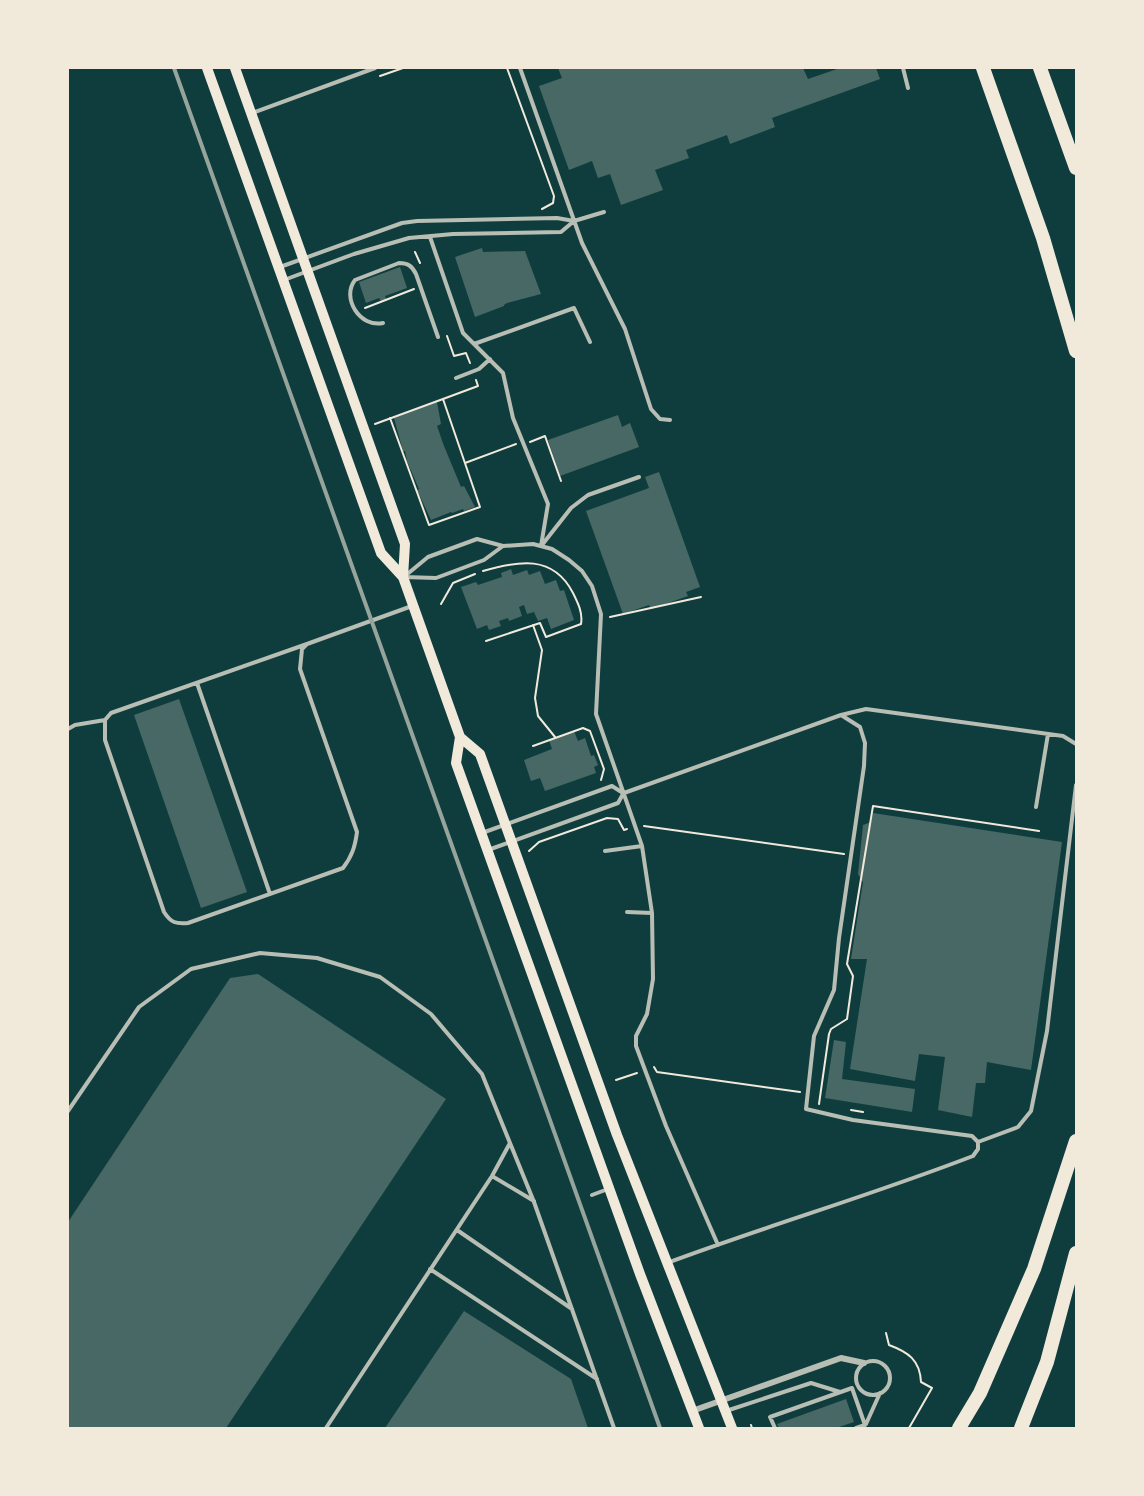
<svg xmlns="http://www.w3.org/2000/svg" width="1144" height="1496" viewBox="0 0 1144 1496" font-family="'Roboto Condensed',sans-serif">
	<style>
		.building { fill: #486865 }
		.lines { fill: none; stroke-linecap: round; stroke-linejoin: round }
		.path { stroke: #f1e9da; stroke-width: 2 }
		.service { stroke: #b8beb3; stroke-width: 4 }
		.minor { stroke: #b8beb3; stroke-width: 6 }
		.secondary { stroke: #f1e9da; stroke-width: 10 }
		.motorway { stroke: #f1e9da; stroke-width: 14 }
		.rail { stroke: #97a49c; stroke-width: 4 }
	</style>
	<rect width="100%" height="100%" fill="#0f3d3e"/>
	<path class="building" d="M558,68H803L808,79L840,68H876L880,79L772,118L775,127L730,144L727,135L686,150L689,158L655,170L663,190L621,205L610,174L598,178L592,161L569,170L539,86L562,78Z
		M482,248L483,252L525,251L541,294L507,303L504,305V306L475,317L455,257Z
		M400,267L407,288L385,296L386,299L381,301L379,298L366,303L359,282Z
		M437,402L441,424L437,426L444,446L461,487L464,486L475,507L464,511L463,509L452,513L451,512L431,520L417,490L419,489L407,461L405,451H403L394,418Z
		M618,415L622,427L630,423L639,447L560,476L548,440Z
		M659,472L700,587L686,592L688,596L651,609L649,605L623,614L586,511L649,488L645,477Z
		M511,569L513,575L527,570L529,575L540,571L545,584L556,580L560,591L564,590L574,620L551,629L547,618L538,621L534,612L527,614L524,605L519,607L522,616L509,621L508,618L499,621L501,626L489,630L487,625L477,629L461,587L476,582L478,585L502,577L501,573Z
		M179,699L247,892L201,908L134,715Z
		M574,731L578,741L585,738L591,756L594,755L598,765L594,767L596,773L545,791L540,778L531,781L524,760L552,749L549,740Z
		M873,813L1062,842L1031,1070L987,1062L985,1083H976L972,1117L938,1110L945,1057L919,1054L915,1081L850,1069L867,959H851L863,882L858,874L863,825L871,822Z
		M258,974L446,1099L226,1428H68V1222L230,978Z
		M834,1040L846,1042L842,1079L915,1089L912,1112L825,1098Z
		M464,1311L571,1379L588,1428H385Z
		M846,1399L854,1422L836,1428H779L777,1424Z"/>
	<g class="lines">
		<path class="path" d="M507,68L554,196L553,203L542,209
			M380,76L403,68
			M415,252L420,263
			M365,308L414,289
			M447,336L454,356L466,353L470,363
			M390,418L429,525L480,507L443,399L478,386L476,380
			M375,424L443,399
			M530,442L545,436L561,481
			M465,463L516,444
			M483,571C518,561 553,554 573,593C578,603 583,613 581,624L546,637L540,623L486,641
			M441,604L453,583L475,574
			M610,617L701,597
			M533,625L542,650L535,698L538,716L555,737
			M533,746L583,728L590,731L604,769L601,780
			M644,826L844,854
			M529,851L539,842L607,818L618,819L624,830L627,829
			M654,1067L657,1072L800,1092
			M616,1080L637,1073
			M819,1104L829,1034L831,1029L847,1019L853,976L847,964L873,806L1039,831
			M851,1110L863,1112
			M886,1333L889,1345C908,1352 920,1360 921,1382L932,1388L909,1428
			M751,1425L752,1428"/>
		<path class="service" d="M520,68L582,243L625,329L651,409L660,419L670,420
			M903,68L908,88
			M252,113L375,68
			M430,237L463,333L503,373L513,418L548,504L541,546
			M280,267L402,223L417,221L557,218L574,221
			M284,280L354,254L409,238L453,234L561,232L574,221L604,212
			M383,323C360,328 341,298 355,280L399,263C408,263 412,266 416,274L438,337
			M474,344L574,308L590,342
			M456,378L479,369L490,359
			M542,545L571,508L588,495L639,477
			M405,576L428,557L477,539L503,546L533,544L552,549L569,560L582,571L592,586L601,614L596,714L642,846L652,913L653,979L647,1014L636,1036V1046L666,1126L718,1245
			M404,577L436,578L484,560L503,546
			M307,644L111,713L105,720V740L164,912C171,923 176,924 188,923L343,868C352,856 355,847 357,832L300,669L302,649L307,644L412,606
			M197,683L270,894
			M68,729L75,725L105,720
			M624,793L841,715L866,709L1063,736L1076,744
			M1036,807L1048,734
			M482,833L612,786L623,793
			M488,850L618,803L623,794
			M605,851L642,846
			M627,912L652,913
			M68,1111L139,1007L191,969L260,953L317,958L380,977L431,1014L482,1074L510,1143
			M978,1142L1018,1127L1031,1111L1047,1031L1076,785
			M492,1176L534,1201
			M592,1195L608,1189
			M457,1230L572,1309
			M667,1263C769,1225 872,1195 973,1156L978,1149V1142L972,1136L853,1120L806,1109L814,1036L834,990L839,938L864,766L865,743L860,727L841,715
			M430,1269L597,1379
			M856 1378a17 17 0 1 1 34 0a17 17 0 1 1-34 0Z
			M726,1411L811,1383L840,1392
			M866,1424L880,1393
			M326,1428L492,1176L510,1143L534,1202L614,1428
			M775,1428L770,1417L852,1388L865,1425L856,1428"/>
		<path class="minor" d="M692,1411L841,1358L864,1363"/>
		<path class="secondary" d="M207,68L381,553L403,577
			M235,68L405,544L403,577L460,737L480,754L617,1135L732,1428
			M460,737L456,763L640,1274L699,1428"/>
		<path class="motorway" d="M983,68L1043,238L1076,351
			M1040,68L1076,168
			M959,1428L980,1393L1034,1269L1076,1141
			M1021,1428L1047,1362L1076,1253"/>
		<path class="rail" d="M174,68L660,1428"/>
	</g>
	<rect width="1144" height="1496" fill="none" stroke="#f1e9da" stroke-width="138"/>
</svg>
